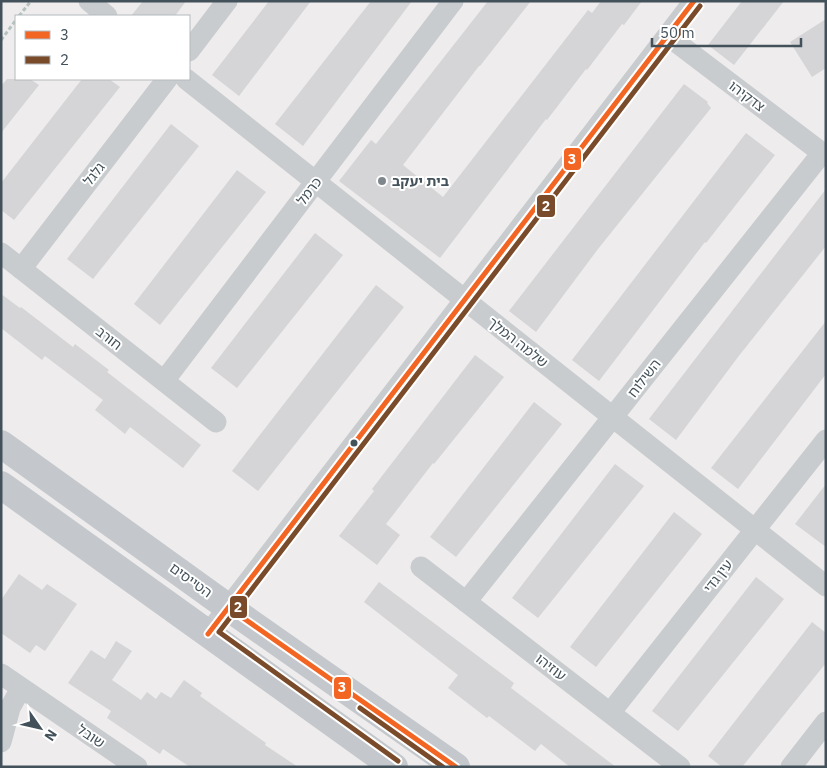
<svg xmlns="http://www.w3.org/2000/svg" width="827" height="768" viewBox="0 0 827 768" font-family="'IBM Plex Sans','Noto Sans Hebrew',sans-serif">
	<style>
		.building { fill: #d5d5d7 }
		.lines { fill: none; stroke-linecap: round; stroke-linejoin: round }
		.path { stroke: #b5c3be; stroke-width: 3; stroke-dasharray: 4 2.5; stroke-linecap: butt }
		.minor { stroke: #c9ccce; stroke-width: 21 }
		.major { stroke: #c4c8cc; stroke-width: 28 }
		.bus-1-casing { stroke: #fff; stroke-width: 9 }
		.bus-2-casing { stroke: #fff; stroke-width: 9 }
		.bus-1 { stroke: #f26522; stroke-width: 5 }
		.bus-2 { stroke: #7a4b2a; stroke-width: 5 }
		.poi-dot { fill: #7f878d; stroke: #fff; stroke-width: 2 }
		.bus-dot { fill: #43515a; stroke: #fff; stroke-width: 2 }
		.labels { text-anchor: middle; stroke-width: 4; stroke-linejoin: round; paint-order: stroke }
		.street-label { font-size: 14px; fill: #43515a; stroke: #fff }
		.poi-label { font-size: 14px; font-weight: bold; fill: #43515a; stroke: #fff; text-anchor: start }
		.line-badge { stroke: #fff; stroke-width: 2 }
		.badge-label { font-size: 14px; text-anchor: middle; font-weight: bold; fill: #fff }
	</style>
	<rect width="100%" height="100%" fill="#eeecec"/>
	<path class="building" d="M143,1H186L175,16H131Z
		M269,1H311L239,96L212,75Z
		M371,1H412L303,146L275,124Z
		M488,1H531L480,66H479L403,165L443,197L588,10L592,13L601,1H642L624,25L622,24L587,70L586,69L547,120L546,119L440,258L339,181L371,140L376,144Z
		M742,1H784L734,65L708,45Z
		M826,19V68L812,77L790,42Z
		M7,79H30L39,85L1,133V86Z
		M82,79H109L120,87L14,220L1,210V183Z
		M684,84L708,102L707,103L711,108L598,249L536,332L509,311Z
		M171,124L199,146L93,279L67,259Z
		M746,133L775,155L706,243L705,242L599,381L572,360Z
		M237,170L266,192L160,325L134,304Z
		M826,189V246L738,357L676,440L649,419Z
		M315,233L343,255L237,388L211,368Z
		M376,285L404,307L258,491L232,471Z
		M1,294L20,308L21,307L73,347L75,344L109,370L107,372L201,445L183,468L130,427L125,434L95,410L103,400L45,356L42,360L1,328Z
		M826,321V374L738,489L711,468Z
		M475,355L504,377L434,464L433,463L386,524L400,535L377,565L339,536L374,491L372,489Z
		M534,402L562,424L456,557L430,537Z
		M615,464L644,486L538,618L512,598Z
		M826,484V547L795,524Z
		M674,512L702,534L596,667L570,647Z
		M19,574L42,590L47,584L77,604L45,651L36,645L30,653L1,633V600Z
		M756,577L784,599L678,731L652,711Z
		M379,582L514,683L511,688L616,767H570L541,744L535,751L489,716L487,718L448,688L458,675L364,602Z
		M812,622L826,633V663L742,767H722L708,756Z
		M116,641L132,651L112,680L141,700L147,692L156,699L161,692L171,698L184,680L202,693L200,696L266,743L265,745L298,767H190L163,749L160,754L107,718L111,711L68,683L91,650L105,659Z"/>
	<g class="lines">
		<path class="path" d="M19,16L31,1
			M1,40L16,20"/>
		<path class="minor" d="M89,1L107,16
			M668,36L826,156
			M189,51L227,1
			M186,79L826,586
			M1,253L216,422
			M21,269L167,79
			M164,381L453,1
			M421,567L680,767
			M466,602L822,153
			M208,634L694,1
			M1,674L137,767
			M610,713L826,440
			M1,742L10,708L21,688
			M791,767L826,722"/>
		<path class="major" d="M1,444L229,608L456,767
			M1,485L394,767"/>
		<defs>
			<path id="bus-1" d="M229,608L456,767
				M208,634L694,1"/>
			<path id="bus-2" d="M360,708L443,767
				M398,761L219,632L700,6"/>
		</defs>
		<use href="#bus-1" class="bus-1-casing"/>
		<use href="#bus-2" class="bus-2-casing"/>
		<use href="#bus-1" class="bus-1"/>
		<use href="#bus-2" class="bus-2"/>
	</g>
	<circle class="poi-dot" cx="382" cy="181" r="5"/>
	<circle class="bus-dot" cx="354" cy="443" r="4.5"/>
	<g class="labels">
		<g class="street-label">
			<text transform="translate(747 96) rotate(37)" y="5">צדקיהו</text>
			<text transform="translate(94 174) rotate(-52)" y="5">גלגל</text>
			<text transform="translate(309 191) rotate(-53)" y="5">כרמל</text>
			<text transform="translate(109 338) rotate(38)" y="5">חורב</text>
			<text transform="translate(518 342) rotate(38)" y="5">שלמה המלך</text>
			<text transform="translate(644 378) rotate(-52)" y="5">השילוח</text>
			<text transform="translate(718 576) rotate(-52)" y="5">עין גדי</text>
			<text transform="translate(191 580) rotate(36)" y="5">הטייסים</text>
			<text transform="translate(551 667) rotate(38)" y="5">עוזיהו</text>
			<text transform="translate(91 736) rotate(34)" y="5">שובל</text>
		</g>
		<g class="poi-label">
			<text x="392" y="186">בית יעקב</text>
		</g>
	</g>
	<g class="line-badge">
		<rect x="563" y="147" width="19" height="24" rx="5" fill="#f26522"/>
		<rect x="536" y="194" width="20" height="24" rx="5" fill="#7a4b2a"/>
		<rect x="229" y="595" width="19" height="24" rx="5" fill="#7a4b2a"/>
		<rect x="333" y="676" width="19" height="24" rx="5" fill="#f26522"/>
	</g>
	<g class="badge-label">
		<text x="572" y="164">3</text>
		<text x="546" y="211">2</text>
		<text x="238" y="612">2</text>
		<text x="342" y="692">3</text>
	</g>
	<rect width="827" height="768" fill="none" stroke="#43515a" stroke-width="5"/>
	<rect x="15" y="15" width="175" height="65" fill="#ffffff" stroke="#b4b9bd"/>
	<rect x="25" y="31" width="25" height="8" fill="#f26522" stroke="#b4b9bd"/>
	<text x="60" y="40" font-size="15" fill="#43515a">3</text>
	<rect x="25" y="56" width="25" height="8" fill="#7a4b2a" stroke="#b4b9bd"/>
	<text x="60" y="65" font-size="15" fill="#43515a">2</text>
	<g transform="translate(40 728) rotate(124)" stroke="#ffffff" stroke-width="4" paint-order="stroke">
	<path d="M0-4L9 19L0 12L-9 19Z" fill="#43515a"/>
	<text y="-8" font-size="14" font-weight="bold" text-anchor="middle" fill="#43515a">N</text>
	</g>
	<path d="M652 38v8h149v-8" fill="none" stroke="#43515a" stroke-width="2.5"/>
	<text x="660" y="38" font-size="15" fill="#43515a" stroke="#ffffff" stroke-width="4" paint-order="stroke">50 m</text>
</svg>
